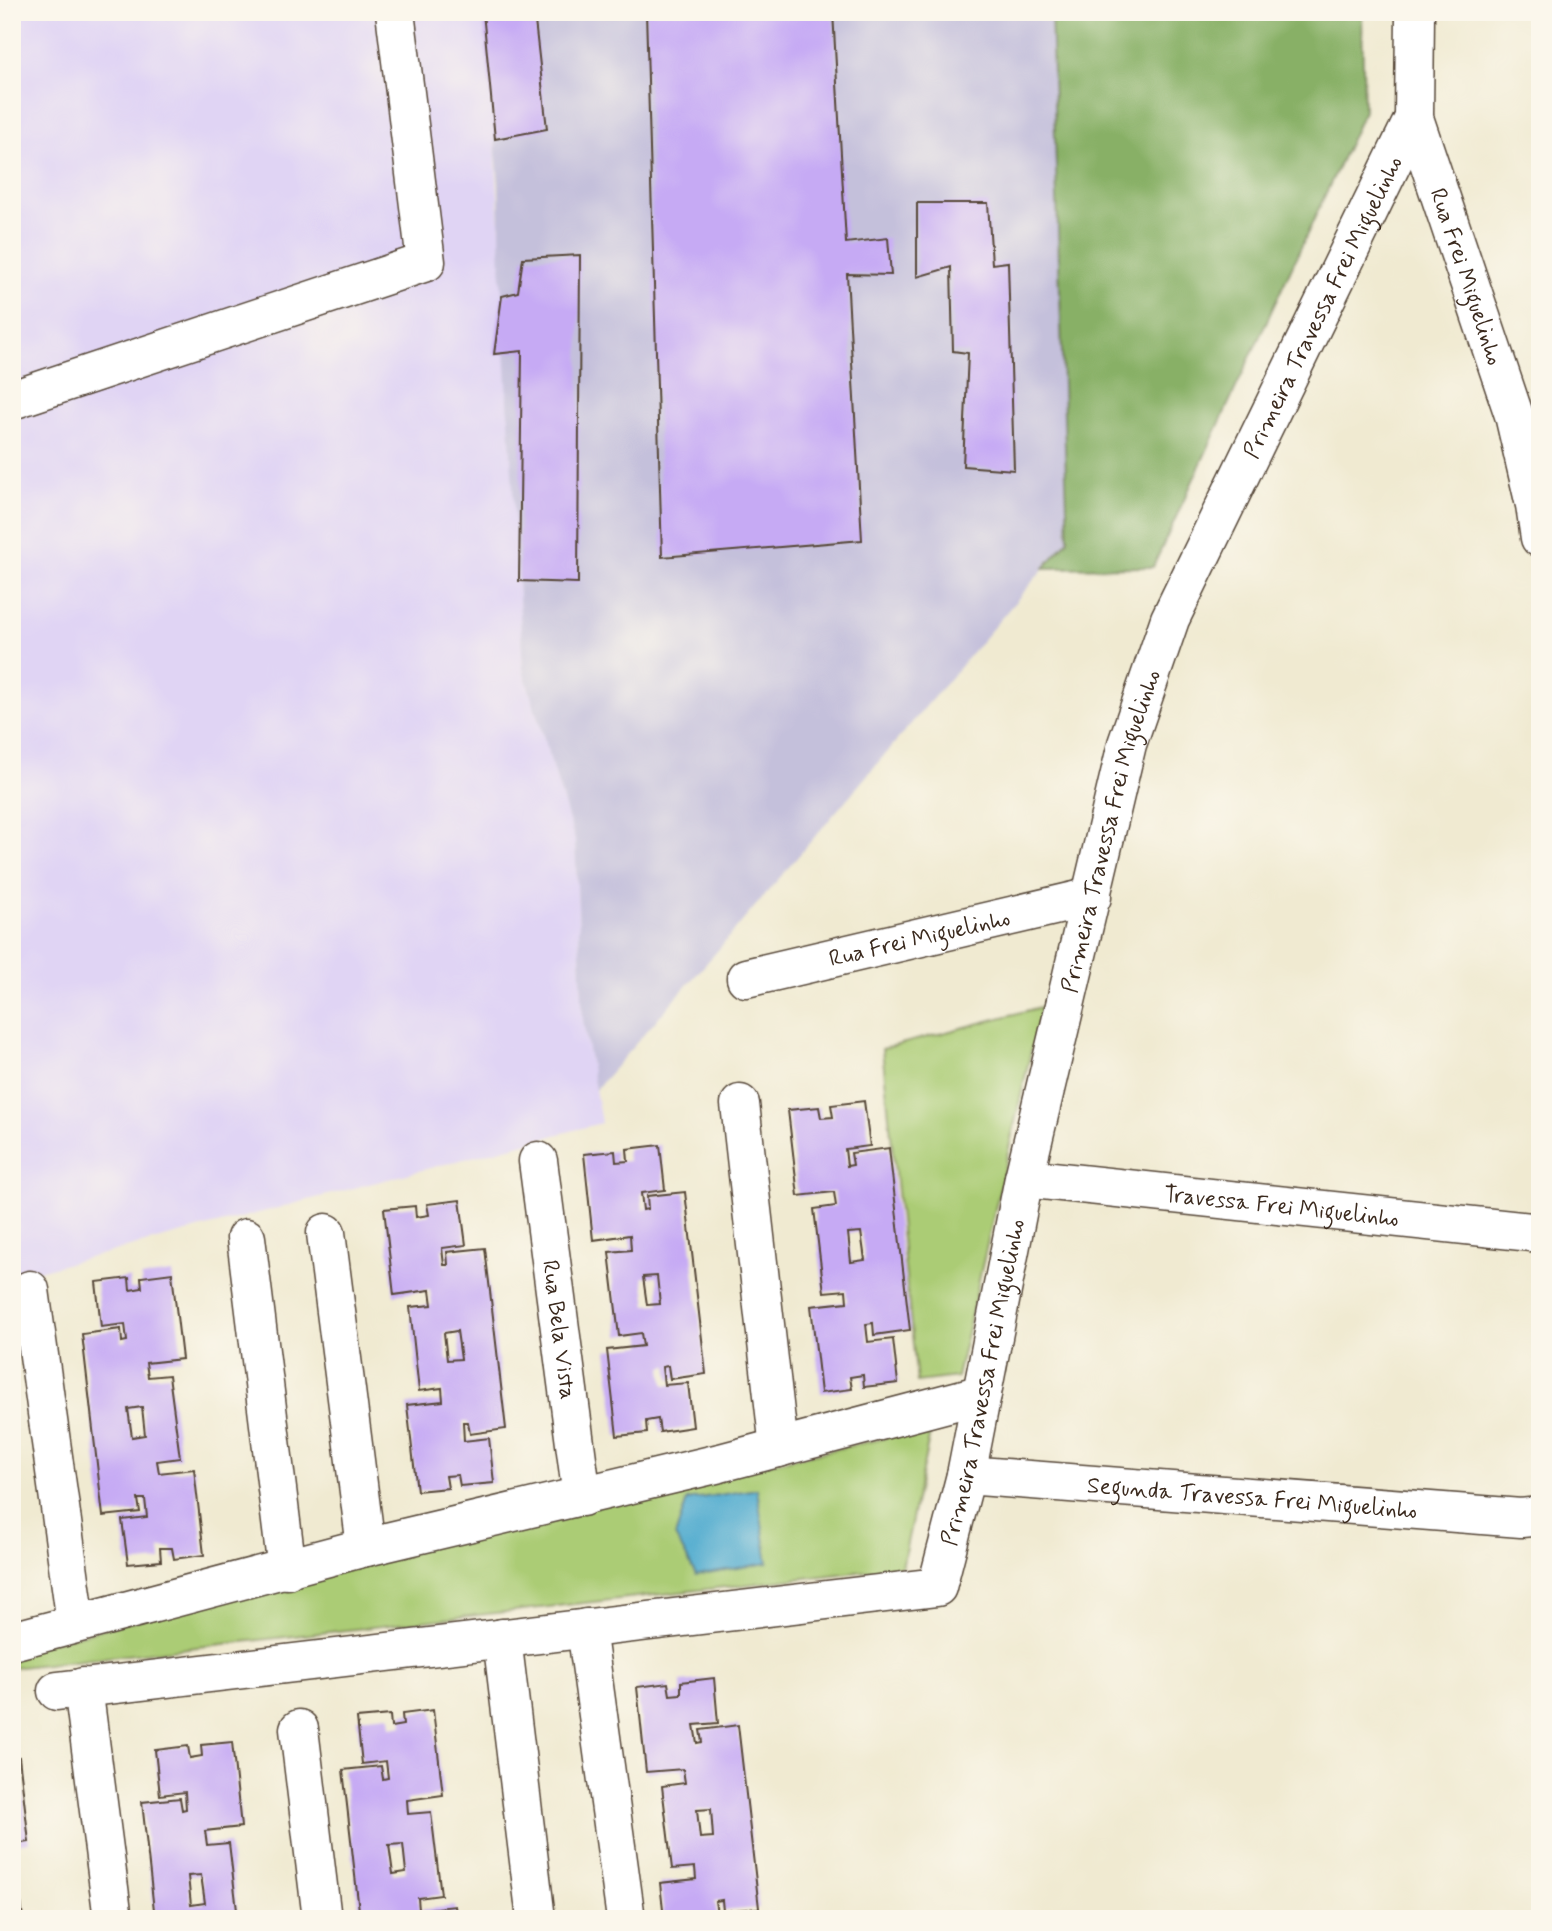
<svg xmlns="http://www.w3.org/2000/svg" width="1552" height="1931" viewBox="0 0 1552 1931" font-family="Mynerve,sans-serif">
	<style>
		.built { fill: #e0d4f4 }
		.industrial { fill: #c4c0db }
		.green { fill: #abcc75; stroke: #737b4a; stroke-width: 2 }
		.forest { fill: #88b066; stroke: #626d42; stroke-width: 2 }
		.water { fill: #51accf; stroke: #466b76; stroke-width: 2 }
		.building { fill: #c6aaf4; fill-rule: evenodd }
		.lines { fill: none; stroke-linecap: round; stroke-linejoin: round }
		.minor-casing { stroke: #564739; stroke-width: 41 }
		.minor { stroke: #fff; stroke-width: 38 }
		.labels { text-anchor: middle; stroke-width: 6; stroke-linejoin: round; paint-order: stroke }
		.street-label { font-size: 23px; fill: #3b2a1e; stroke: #fbf7ec }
	</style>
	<rect width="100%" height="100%" fill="#fbf7ec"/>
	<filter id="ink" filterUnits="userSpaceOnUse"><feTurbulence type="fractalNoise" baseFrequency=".0143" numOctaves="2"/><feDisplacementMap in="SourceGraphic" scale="14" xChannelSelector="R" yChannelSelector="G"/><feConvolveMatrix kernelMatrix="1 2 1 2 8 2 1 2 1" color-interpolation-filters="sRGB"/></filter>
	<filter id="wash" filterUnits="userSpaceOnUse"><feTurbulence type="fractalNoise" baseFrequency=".00686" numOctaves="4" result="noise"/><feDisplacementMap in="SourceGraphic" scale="28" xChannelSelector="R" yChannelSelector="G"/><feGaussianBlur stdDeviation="1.57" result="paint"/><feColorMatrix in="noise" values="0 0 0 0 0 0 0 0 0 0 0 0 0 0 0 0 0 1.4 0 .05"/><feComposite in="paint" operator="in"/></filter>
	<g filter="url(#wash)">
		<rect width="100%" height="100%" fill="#f0ead1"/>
		<path class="built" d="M12,12H483L495,139L523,669L575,840L583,1019L601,1123L12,1278Z"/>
		<path class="industrial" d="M483,12H1056L1068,540L718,950L595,1090L583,1019L575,840L523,669L501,276L499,184Z"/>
		<path class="green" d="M1041,1007L957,1377L917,1382L882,1049Z
			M931,1428L902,1567L12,1668V1652L618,1497Z"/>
		<path class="forest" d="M1051,12H1362L1364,111L1153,567L1044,568L1068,540Z"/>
		<path class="water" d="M757,1489L768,1563L696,1575L675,1536L687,1500Z"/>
		<g id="blocks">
			<path class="building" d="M483,12H534L547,129L495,139Z
				M646,12H833L846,243L888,238L891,275L847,274L862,540L662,557Z
				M917,203H988L992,264L1008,262L1014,470L963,466L968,353L953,351L951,267L917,277Z
				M580,255L578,583L519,581L522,351L494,354L502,296L518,292L523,258Z
				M864,1101L870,1146L845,1149L847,1166L853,1165L851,1153L889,1148L910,1330L874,1335L873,1323L866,1324L868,1342L893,1339L898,1383L864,1387L863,1375L850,1377L852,1389L821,1393L811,1306L847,1302L846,1290L824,1292L814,1209L836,1206L834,1192L798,1196L788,1110L819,1107L821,1118L833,1117L831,1105ZM861,1232L865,1260L851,1262L848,1233Z
				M660,1145L665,1190L641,1193L643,1210L648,1209L647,1196L685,1192L706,1374L670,1379L668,1366L662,1367L664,1385L688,1383L693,1427L660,1432L658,1419L646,1421L647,1433L617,1436L607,1350L643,1346L641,1333L619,1336L609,1252L631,1250L630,1235L593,1240L584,1154L615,1151L616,1162L628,1161L627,1149ZM657,1276L660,1304L647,1305L643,1277Z
				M460,1200L466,1245L442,1248L444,1265H448L447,1252L485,1248L506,1429L470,1434L468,1422H463L464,1441L489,1438L494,1483L460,1486L458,1475L446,1476L448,1488L417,1491L407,1405L443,1401L442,1388L419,1391L410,1307L432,1305L430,1290L394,1295L384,1209L415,1206L416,1217L429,1215L427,1204ZM457,1331L461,1359L447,1360L444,1333Z
				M172,1273L182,1359L146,1363L148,1377L169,1375L180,1458L157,1461L159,1473L194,1469L204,1555L174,1559L172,1548H160L161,1561L128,1564L122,1520L147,1517L145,1499H138L140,1512L103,1516L82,1334L121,1329L122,1342L127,1341L125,1324L101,1327L96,1282L129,1278L130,1290L142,1288L141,1277ZM142,1407L145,1435L132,1437L128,1409Z
				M714,1678L718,1723L694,1725L697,1743L702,1742L700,1730L738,1725L759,1908L723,1911L722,1900L715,1901L718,1919H664L660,1883L696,1879L695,1867L672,1869L662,1786L685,1783L683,1769L646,1772L637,1687L668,1683L670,1695L681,1694V1682ZM711,1809L713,1837L700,1838L697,1810Z
				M433,1710L443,1795L407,1800L408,1814L431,1812L441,1895L418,1898L419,1910L455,1906L457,1919H360L343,1770L381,1766L383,1779L388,1778L386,1761L362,1764L357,1718L390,1715L391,1727L403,1725L402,1714ZM403,1844L406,1872L393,1874L389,1845Z
				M232,1742L241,1827L205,1831L207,1845L229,1843L238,1919H155L142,1802L180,1798L182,1810L186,1809L185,1792L160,1795L155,1750L188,1746L190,1758L202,1756L201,1745ZM201,1875L205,1903L191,1905L188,1876Z
				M19,1757L29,1842L12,1844V1758Z
				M16,1858L23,1919H12V1859Z"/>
		</g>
	</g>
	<g filter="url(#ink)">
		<use href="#blocks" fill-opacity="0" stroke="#564739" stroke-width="2"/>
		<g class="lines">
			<defs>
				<g id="minor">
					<path id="s1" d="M1415,12L1414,118L1514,415L1535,505L1540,538"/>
					<path d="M12,400L426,262L395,12"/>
					<path id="s2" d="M746,978L1092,897"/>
					<path d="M740,1104L779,1448"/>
					<path id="s3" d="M538,1161L582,1497"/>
					<path id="s4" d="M1024,1178L1540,1233"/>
					<path d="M326,1233L366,1547"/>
					<path d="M246,1238L287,1570"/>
					<path d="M30,1290L76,1623"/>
					<path id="s5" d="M966,1475L1521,1518L1540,1516"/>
					<path d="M586,1628L626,1919"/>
					<path d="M502,1638L536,1919"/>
					<path d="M12,1641L366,1547L720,1463L982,1394"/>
					<path d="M83,1687L113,1919"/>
					<path id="s6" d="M57,1691L937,1587L966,1475L1024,1178L1127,744L1170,619L1414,118"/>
					<path d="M299,1729L322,1919"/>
				</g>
			</defs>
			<use href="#minor" class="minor-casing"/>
			<use href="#minor" class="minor"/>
		</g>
	</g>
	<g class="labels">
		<g class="street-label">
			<text dy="8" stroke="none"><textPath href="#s1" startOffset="273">Rua Frei Miguelinho</textPath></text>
			<text dy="8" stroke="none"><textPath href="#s6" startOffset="2230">Primeira Travessa Frei Miguelinho</textPath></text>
			<text dy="8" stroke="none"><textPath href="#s6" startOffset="1662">Primeira Travessa Frei Miguelinho</textPath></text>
			<text dy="8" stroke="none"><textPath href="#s2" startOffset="178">Rua Frei Miguelinho</textPath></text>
			<text dy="8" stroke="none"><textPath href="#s4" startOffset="259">Travessa Frei Miguelinho</textPath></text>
			<text dy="8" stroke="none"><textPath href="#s3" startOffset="170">Rua Bela Vista</textPath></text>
			<text dy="8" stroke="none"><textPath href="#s6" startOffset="1096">Primeira Travessa Frei Miguelinho</textPath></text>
			<text dy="8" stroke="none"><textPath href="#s5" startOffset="287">Segunda Travessa Frei Miguelinho</textPath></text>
		</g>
	</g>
	<rect width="1552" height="1931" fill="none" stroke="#fbf7ec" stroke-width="42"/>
</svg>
